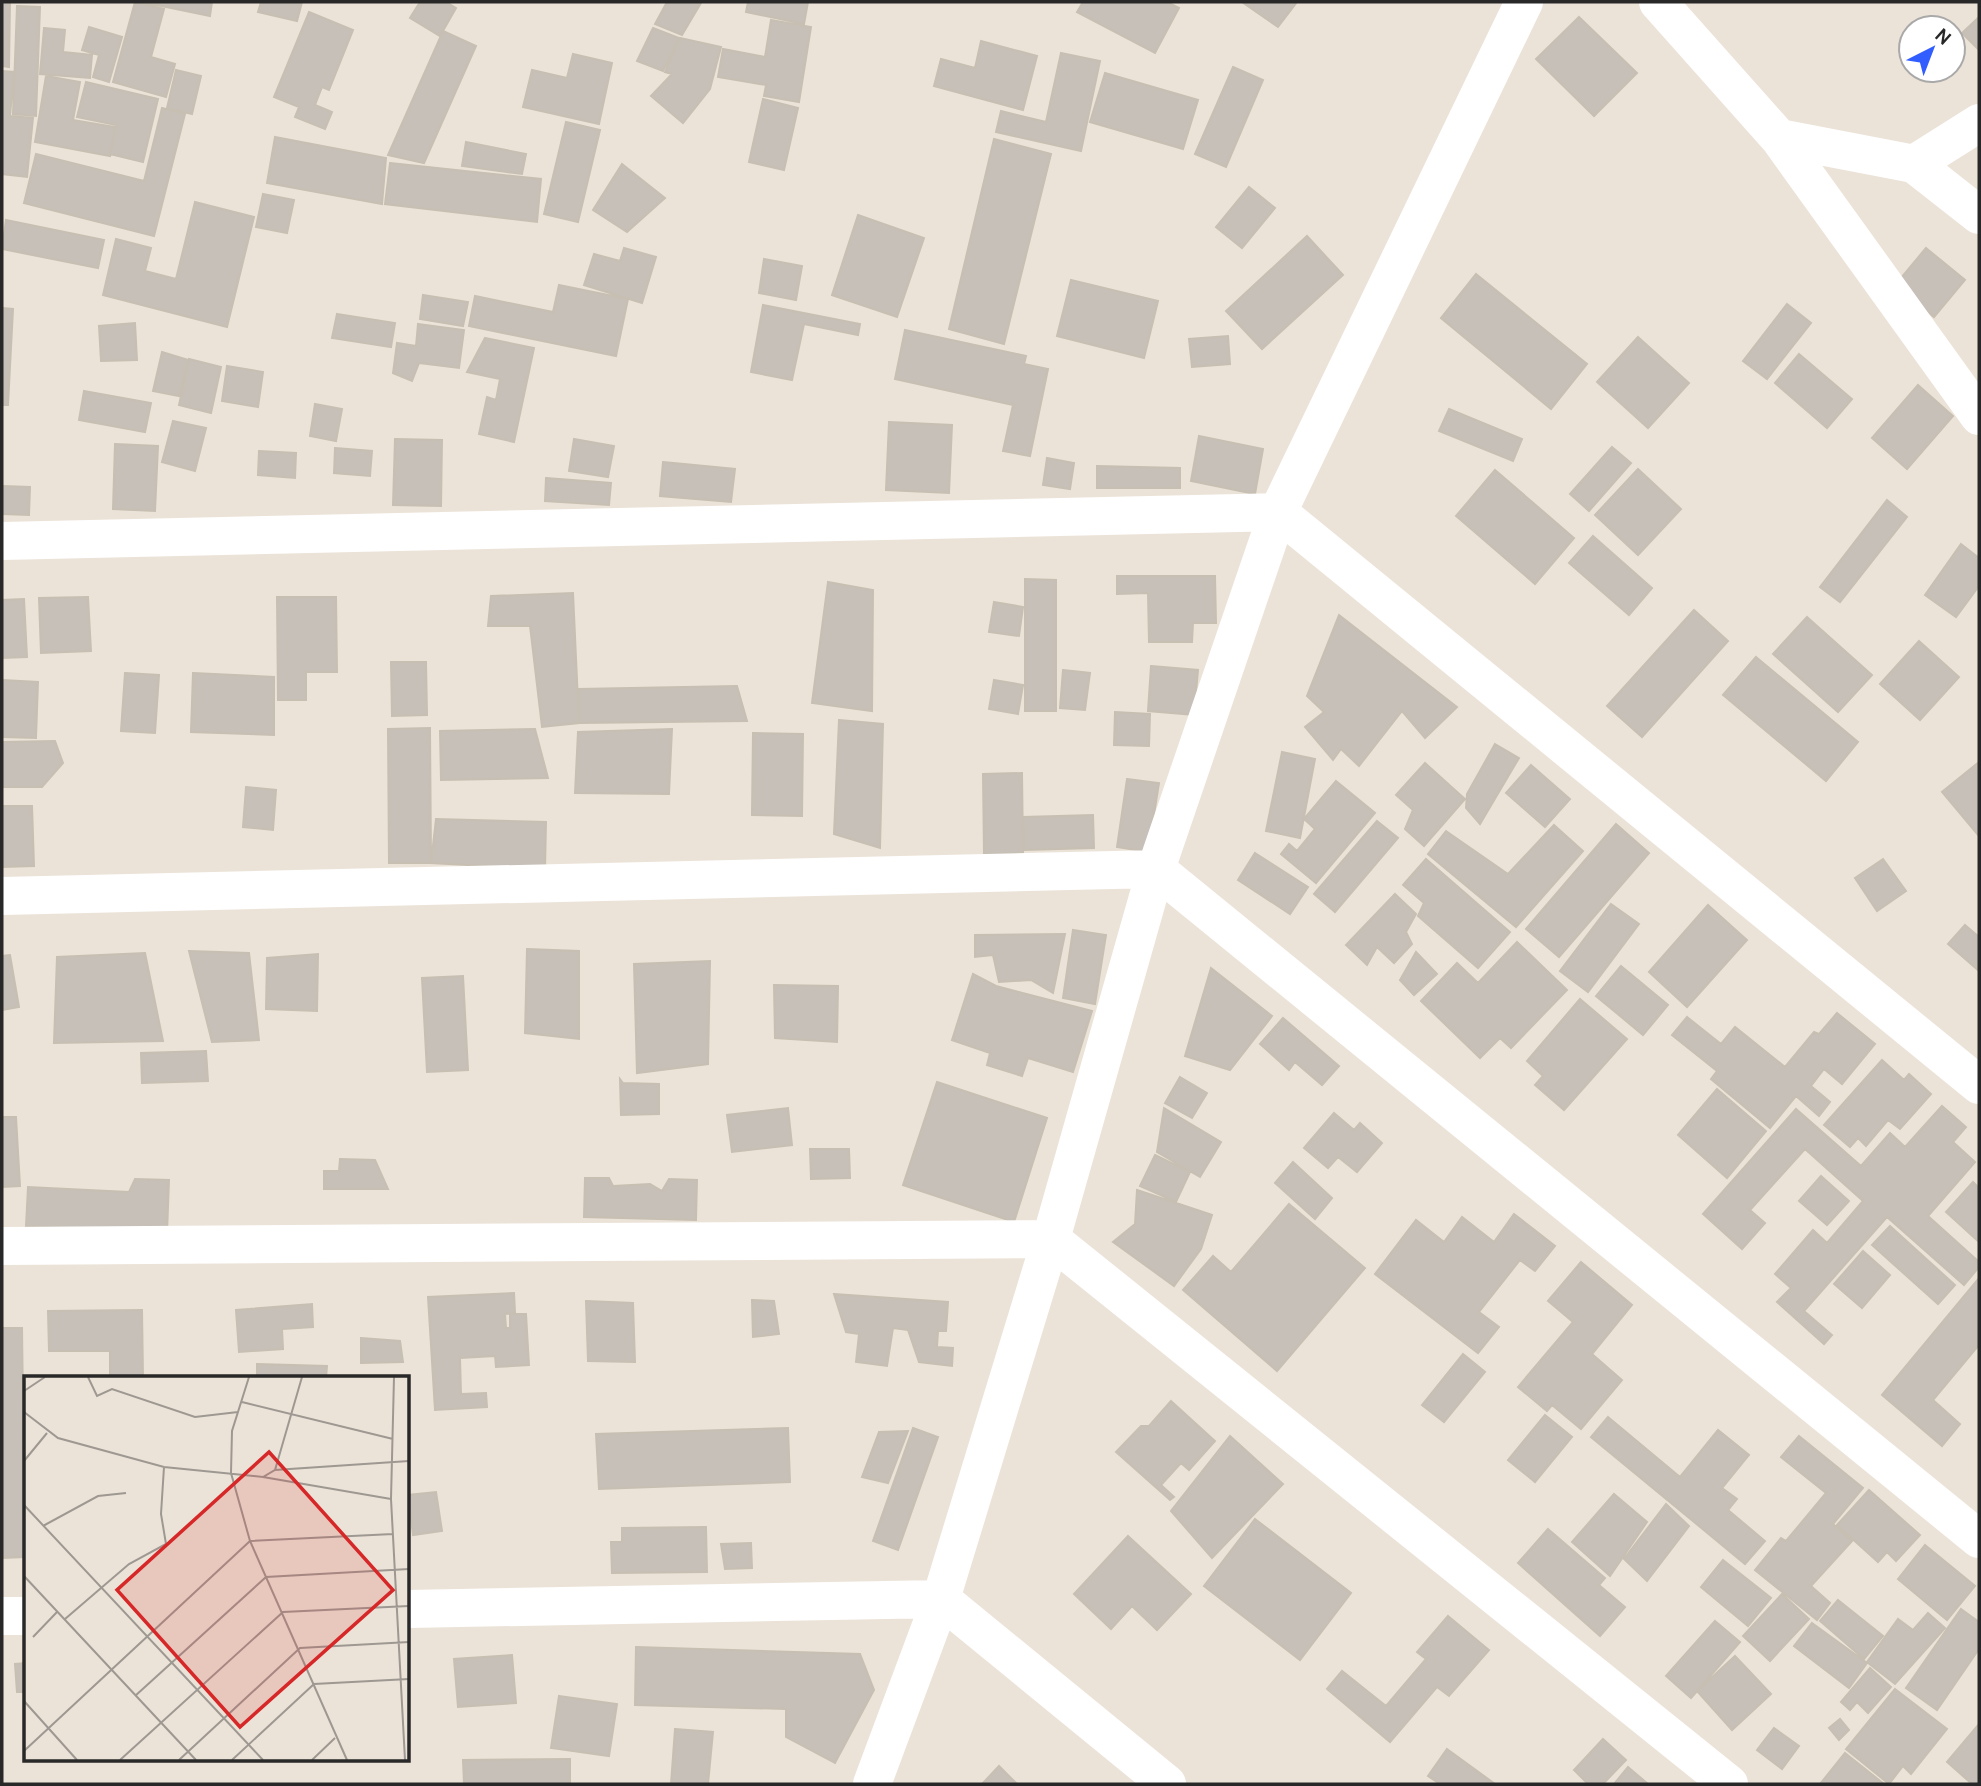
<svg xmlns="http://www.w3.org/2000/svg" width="1981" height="1786" viewBox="0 0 1981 1786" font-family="Cabin,sans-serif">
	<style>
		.building { fill: #c7c0b8; stroke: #c7bfb2; stroke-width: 2 }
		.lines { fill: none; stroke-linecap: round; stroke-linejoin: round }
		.minor { stroke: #fff; stroke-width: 38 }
		.inset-road { fill: none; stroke: #9e9892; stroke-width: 2 }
		.view { fill: #d62828; fill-opacity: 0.15; stroke: #d62828; stroke-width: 3.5 }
		.inset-edge { fill: none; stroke: #282828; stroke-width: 3.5 }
	</style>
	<rect width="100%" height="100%" fill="#ece3d8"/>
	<path class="building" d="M2,2H10L9,67L2,66Z
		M135,2L164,9L151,57L175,64L166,97L113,82Z
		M142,2H212L210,16Z
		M261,2H302L297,21L258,12Z
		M420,2H446L456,8L440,36L410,18Z
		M667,2L701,3L682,35L655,24Z
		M748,2H808L804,24L746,12Z
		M1083,2H1167L1179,8L1155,53L1077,12Z
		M1242,2H1297L1278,27Z
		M17,6L40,7L36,116L13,114Z
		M309,12L353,30L329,90L322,87L315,105L332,112L325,129L295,117L299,107L274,97Z
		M1579,17L1637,73L1594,116L1536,59Z
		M1979,17V50L1962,33Z
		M771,20L811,27L799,102L764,96L766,85L718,77L723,49L765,57Z
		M89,27L122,37L109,82L93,77L99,55L82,50Z
		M44,28L65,30L63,52L92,55L90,78L40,74Z
		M653,28L679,38L663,71L637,61Z
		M443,31L476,46L424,163L388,155Z
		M680,38L721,47L710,89L683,123L651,96L672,74L665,72Z
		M981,41L1037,56L1023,110L934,86L941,59L975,68Z
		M1061,53L1100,61L1081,151L996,132L1001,111L1046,122Z
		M573,54L612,63L599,124L523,107L532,70L567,78Z
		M1233,67L1263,80L1226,167L1195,154Z
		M176,70L201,76L192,114L167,108Z
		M2,71L14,72L10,116L33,118L27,177L2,174Z
		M1105,73L1198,100L1183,149L1090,122Z
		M46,76L80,82L73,120L115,127L110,156L35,142Z
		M86,82L158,99L143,162L110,154L116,125L77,117Z
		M763,99L798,108L784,170L749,162Z
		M162,108L185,114L154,236L24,203L36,154L144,181Z
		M566,122L600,130L578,222L544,214Z
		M275,137L386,158L382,204L267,183Z
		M994,139L1051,154L1004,344L949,329Z
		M466,142L526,154L522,174L462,166Z
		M390,163L541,179L537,222L385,204Z
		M622,164L665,198L627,232L593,210Z
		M1249,187L1275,208L1242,248L1216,227Z
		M263,194L294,200L287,233L256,227Z
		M195,202L254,217L227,327L103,295L116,239L151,248L145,271L176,279Z
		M858,215L924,238L897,317L832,295Z
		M6,220L104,240L98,268L2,249Z
		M1307,236L1343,275L1262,349L1226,311Z
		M624,248L656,257L642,303L584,285L594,254L620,261Z
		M1926,248L1965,280L1934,317L1895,285Z
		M764,259L802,266L796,300L759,293Z
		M1476,274L1587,364L1551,409L1441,318Z
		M1071,280L1158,301L1144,358L1057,336Z
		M559,285L628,299L616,356L469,326L475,296L553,312Z
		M423,295L468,302L463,326L420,319Z
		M1787,304L1811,323L1767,379L1743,361Z
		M763,305L860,324L858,335L804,324L792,380L751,372Z
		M2,308L13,309L8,405H2Z
		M337,314L395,323L391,347L332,338Z
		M135,323L137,360L101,361L99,326Z
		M418,324L464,330L459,368L419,363L412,381L393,373L397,343L416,346Z
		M905,330L1026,356L1024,364L1048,369L1030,456L1003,451L1013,405L895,379Z
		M1228,336L1230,364L1192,367L1189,339Z
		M1638,337L1689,383L1648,428L1597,382Z
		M485,338L534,348L514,442L479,434L487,397L496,400L500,379L467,372Z
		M162,352L188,360L179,396L153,391Z
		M1799,354L1852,399L1827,428L1775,383Z
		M189,359L221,367L211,413L179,405Z
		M227,366L263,372L258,407L222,401Z
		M1918,385L1953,416L1907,469L1872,438Z
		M84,391L151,403L145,432L79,420Z
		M315,404L342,409L336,441L310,436Z
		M1449,409L1522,439L1513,461L1439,431Z
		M173,421L206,428L195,471L162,462Z
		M889,422L952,425L949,493L886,490Z
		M1199,436L1263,449L1255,494L1191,481Z
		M395,439L442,440L441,506L393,505Z
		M574,439L614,446L608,477L569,471Z
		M115,444L158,446L155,511L113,509Z
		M1612,447L1631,463L1589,511L1570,494Z
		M335,448L372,451L370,476L334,473Z
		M259,451L296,453L295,478L258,475Z
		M1047,458L1074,463L1070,489L1043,485Z
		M663,462L735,469L731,502L660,496Z
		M1097,466L1180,468V488H1097Z
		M1638,469L1681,509L1638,555L1595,515Z
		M1495,470L1574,538L1535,584L1456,516Z
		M546,478L611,483L609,505L545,501Z
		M2,486L30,487L29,515L2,514Z
		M1887,500L1907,517L1840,602L1820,587Z
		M1593,536L1652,588L1629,615L1569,563Z
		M1961,544L1979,558V586L1956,617L1925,595Z
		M1117,576H1215L1216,623H1193L1192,642H1149L1148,593L1117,594Z
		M1025,579L1056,580V711H1025Z
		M828,582L873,590L872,711L812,703Z
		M573,593L579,723L542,727L530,626H488L491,596Z
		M88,597L91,651L41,653L39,598Z
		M277,597H336L337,672H306V700H278Z
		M24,599L27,657L2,658V600Z
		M994,602L1023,607L1019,636L989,632Z
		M1694,610L1728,641L1642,737L1607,706Z
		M1339,615L1457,707L1425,738L1402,711L1359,766L1341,749L1333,760L1305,727L1324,712L1307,696Z
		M1807,617L1872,675L1838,712L1773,654Z
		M1919,641L1959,677L1920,720L1880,684Z
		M1756,657L1858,742L1826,781L1723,695Z
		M391,662H426L427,715L392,716Z
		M1151,666L1198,670L1194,715L1148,711Z
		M1063,670L1090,673L1085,710L1060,708Z
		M125,673L159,675L155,733L121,731Z
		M193,673L274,677V735L191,732Z
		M2,680L38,682L36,738L2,737Z
		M994,680L1023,685L1018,714L989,709Z
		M737,686L747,721L579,723V689Z
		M1115,712L1150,714L1149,746L1114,745Z
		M839,720L883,724L880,848L834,834Z
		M430,728L431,863H389L388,729Z
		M535,729L548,778L441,780L440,731Z
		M672,729L669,794L575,793L578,732Z
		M753,733L803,734L802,816L752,815Z
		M55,741L63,763L42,787H2V742Z
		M1495,744L1519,758L1480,824L1466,808L1467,794Z
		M1282,752L1315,759L1300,838L1266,831Z
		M1979,762V833L1978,835L1942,792Z
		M1425,763L1465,799L1424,846L1405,829L1413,810L1396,795Z
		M1531,765L1570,799L1545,827L1506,793Z
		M1022,773L1023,853L984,854L983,774Z
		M1127,779L1159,783L1148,852L1117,847Z
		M1336,781L1375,813L1316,883L1281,854L1289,844L1297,851L1315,829L1304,819Z
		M246,787L276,790L273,830L243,827Z
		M2,806H32L34,866L2,867Z
		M1093,815L1094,848L1024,850L1023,817Z
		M436,819L546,822L545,869L431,863Z
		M1377,821L1398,838L1335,912L1314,894Z
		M1616,824L1649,853L1559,957L1526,929Z
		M1554,825L1583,851L1516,927L1428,854L1446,831L1508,874Z
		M1255,853L1308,887L1290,914L1238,880Z
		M1426,859L1510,932L1478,968L1418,916L1424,903L1403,885Z
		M1883,859L1906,891L1877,911L1855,878Z
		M1395,894L1416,914L1406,932L1412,944L1394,963L1377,947L1367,965L1346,945Z
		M1611,904L1639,924L1588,992L1560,971Z
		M1708,905L1747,940L1687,1007L1649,972Z
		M1965,925L1979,937V971L1948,944Z
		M1073,930L1106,935L1095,1004L1063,998Z
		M1065,934L1053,993L1031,980L999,982L993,955L975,957V935Z
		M1517,942L1567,990L1511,1048L1500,1038L1480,1058L1421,1001L1457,963L1478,983Z
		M527,949L579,951V1039L525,1033Z
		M189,951L249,953L259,1040L212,1042Z
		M1416,952L1437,974L1414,995L1400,980Z
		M145,953L163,1041L54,1043L57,957Z
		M318,954L317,1011L266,1009L267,958Z
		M10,955L19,1007L2,1010V956Z
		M710,961L708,1064L637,1073L634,964Z
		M1621,966L1668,1005L1643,1035L1596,996Z
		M1211,968L1272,1016L1230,1070L1185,1056Z
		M973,974L996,986L1092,1011L1073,1072L1028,1058L1022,1076L987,1065L990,1053L952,1040Z
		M463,976L468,1070L427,1072L422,978Z
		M774,985L838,986L837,1042L775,1038Z
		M1580,999L1627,1039L1564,1110L1535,1085L1543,1076L1527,1061Z
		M1837,1013L1875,1044L1842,1084L1824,1069L1811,1086L1830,1102L1819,1116L1796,1096L1770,1128L1711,1079L1717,1071L1672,1035L1687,1017L1721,1044L1735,1027L1785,1067L1814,1032L1819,1034Z
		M1283,1018L1339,1066L1322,1085L1295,1062L1289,1070L1260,1044Z
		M206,1051L208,1081L142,1083L141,1053Z
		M1882,1060L1904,1080L1909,1074L1931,1094L1900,1129L1888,1120L1866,1146L1858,1138L1850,1147L1824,1125Z
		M1180,1077L1207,1093L1192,1118L1165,1103Z
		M620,1079L623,1083L659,1084V1114L621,1115Z
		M937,1082L1047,1118L1014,1222L903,1185Z
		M1717,1089L1766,1131L1727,1178L1678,1135Z
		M1942,1106L1966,1127L1953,1142L1975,1162L1928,1216L1979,1262V1267L1964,1285L1887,1217L1804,1311L1832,1335L1824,1344L1777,1302L1791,1288L1775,1274L1813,1230L1827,1243L1863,1201L1805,1149L1750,1210L1765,1223L1742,1249L1703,1214L1796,1109L1861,1166L1890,1133L1905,1147Z
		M788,1108L792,1145L732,1152L727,1115Z
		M1164,1108L1221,1142L1200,1177L1157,1152Z
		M1334,1113L1354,1130L1360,1123L1382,1143L1357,1172L1338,1157L1328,1168L1304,1148Z
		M2,1117H16L20,1186L2,1187Z
		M810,1149H849L850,1178L811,1179Z
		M1155,1155L1190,1172L1176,1202L1140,1186Z
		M340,1159L375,1160L388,1189H324V1171H339Z
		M1293,1162L1332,1198L1315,1219L1275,1183Z
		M1821,1176L1849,1201L1827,1225L1799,1201Z
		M585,1178H609L613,1186L650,1184L662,1191L669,1179L697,1180L696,1220L584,1217Z
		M135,1179L169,1180L167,1233L26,1226L28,1187L129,1192Z
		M1973,1182L1979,1188V1242L1946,1212Z
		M1137,1190L1212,1215L1201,1249L1174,1286L1113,1242L1135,1224Z
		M1289,1204L1365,1268L1277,1371L1183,1290L1213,1256L1231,1272Z
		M1514,1214L1555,1246L1535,1271L1520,1260L1479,1312L1499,1327L1478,1353L1375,1274L1416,1220L1444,1242L1462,1217L1494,1242Z
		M1890,1226L1955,1285L1938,1304L1872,1245Z
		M1863,1251L1890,1275L1862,1308L1834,1284Z
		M1581,1262L1632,1305L1592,1354L1622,1380L1581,1429L1552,1405L1547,1411L1518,1387L1573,1322L1548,1301Z
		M1979,1278V1345L1933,1400L1960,1424L1942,1446L1882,1395Z
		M514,1293L515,1313L505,1314L506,1328H510V1314H526L529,1365L496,1367L495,1356L460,1358L461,1394L486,1393L487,1407L435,1410L428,1297Z
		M834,1294L948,1302L946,1331H938L937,1347L953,1348L952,1366L919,1362L908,1330L893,1328L887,1366L856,1362L859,1334L846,1332Z
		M752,1300L774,1301L779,1334L753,1337Z
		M586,1301L633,1303L635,1362L588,1361Z
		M312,1304L313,1327L282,1329L283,1349L239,1352L236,1310Z
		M142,1310L143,1378H110V1351H49L48,1311Z
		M2,1328H22L25,1557L2,1558Z
		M361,1338L400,1341L403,1362L361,1363Z
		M1463,1354L1485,1372L1444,1422L1422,1405Z
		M257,1364L327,1366L326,1378H257Z
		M1171,1401L1215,1441L1189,1470L1181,1463L1161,1485L1174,1497L1170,1500L1116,1452L1141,1426H1149Z
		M1545,1415L1572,1437L1535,1482L1508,1460Z
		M1608,1417L1680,1477L1718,1430L1749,1455L1722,1488L1737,1499L1728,1510L1765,1541L1745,1564L1591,1437Z
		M788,1428L790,1482L599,1489L596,1434Z
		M913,1428L938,1437L898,1550L873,1541Z
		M908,1431L888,1483L862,1477L879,1432Z
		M1230,1436L1283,1484L1212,1558L1171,1511Z
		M1799,1436L1863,1488L1833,1524L1852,1541L1811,1586L1830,1603L1817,1620L1755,1570L1781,1538L1786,1541L1826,1493L1781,1457Z
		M1869,1490L1920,1535L1896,1561L1887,1552L1878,1562L1837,1525Z
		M436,1492L442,1531L413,1535L408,1495Z
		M1614,1494L1647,1522L1610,1576L1572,1542Z
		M1666,1504L1689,1526L1647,1581L1624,1559Z
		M1255,1519L1351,1593L1300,1660L1204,1586Z
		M706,1527L707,1572L612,1573L611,1542H622V1528Z
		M1548,1529L1605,1578L1599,1585L1625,1607L1600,1636L1518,1563Z
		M1128,1536L1191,1594L1157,1630L1132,1606L1111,1629L1074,1594Z
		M751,1543L752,1568L725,1569L721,1544Z
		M1925,1545L1975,1586L1947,1620L1898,1579Z
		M1723,1560L1771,1598L1748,1626L1701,1587Z
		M1782,1594L1809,1619L1770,1661L1743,1636Z
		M1838,1600L1883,1636L1864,1659L1820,1621Z
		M1961,1609L1979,1622V1649L1937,1710L1906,1688Z
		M1928,1613L1945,1628L1895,1684L1867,1662L1898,1619L1913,1630Z
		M1448,1616L1489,1650L1449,1696L1437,1687L1390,1742L1327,1689L1342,1671L1386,1706L1426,1659L1417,1652Z
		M1715,1621L1740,1642L1691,1698L1666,1676Z
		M1812,1623L1867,1663L1849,1688L1794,1646Z
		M636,1647L860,1654L874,1690L835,1763L786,1737V1709L635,1705Z
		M512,1655L516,1703L458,1707L454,1659Z
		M1735,1656L1771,1694L1732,1730L1697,1691Z
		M26,1663V1692H17L15,1664Z
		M1870,1668L1891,1687L1868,1713L1857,1702L1850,1710L1841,1702Z
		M1895,1689L1947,1729L1911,1774L1903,1766L1889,1784L1846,1749Z
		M559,1696L617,1704L609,1756L551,1748Z
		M1840,1719L1849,1730L1839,1740L1829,1728Z
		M1979,1724V1784H1972L1947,1762Z
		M1774,1728L1799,1746L1782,1769L1757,1750Z
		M675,1729L713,1732L708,1784H671Z
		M1603,1739L1626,1760L1603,1784H1588L1574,1770Z
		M1447,1749L1495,1784H1440L1428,1776Z
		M1845,1753L1884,1784H1820Z
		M570,1759V1784H464L463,1760Z
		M999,1766L1017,1784H982Z
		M1628,1767L1648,1784H1614Z"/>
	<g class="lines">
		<path class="minor" d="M1658,2L1779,138L1914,164L1979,215
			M1779,138L1979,416
			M1914,164L1979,123
			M2,541L1278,512L1979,1085
			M2,896L1156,869L1979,1539
			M2,1246L1051,1239L1729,1784
			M408,1609L941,1599L1167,1784
			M2,1616H26
			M872,1784L941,1599L1051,1239L1156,869L1278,512L1524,2"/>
	</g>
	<g transform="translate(24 1376)">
		<rect width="385" height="385" fill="#ece3d8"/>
		<path class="inset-road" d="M64,1L73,20L88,13L171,41L214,36M225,1L208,55L207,97L226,165L323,384M370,1L367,123L381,384M0,15L21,1M218,26L369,63M0,36L34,62L140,91L239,101L251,94L385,85M0,85L23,57M251,94L278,1M239,101L367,123M0,129L239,384M19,150L74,120L102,117M0,200L172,384M41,243L105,188L142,168L137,138L140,91M9,261L33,236M111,320L242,201L385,193M0,325L53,384M0,375L226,165L369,158M96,384L259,236L385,230M155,384L276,272L385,266M208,384L290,308L385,303M288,384L311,362"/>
		<path class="view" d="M245,76L369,214L216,351L93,214Z"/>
		<rect width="385" height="385" class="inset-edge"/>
	</g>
	<rect width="1981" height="1786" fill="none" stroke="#282828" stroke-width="7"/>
	<g transform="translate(1932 49) rotate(42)"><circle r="33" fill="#ffffff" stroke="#a9a9a9" stroke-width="2"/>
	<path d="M0-5L12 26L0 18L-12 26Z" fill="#325dff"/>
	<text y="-10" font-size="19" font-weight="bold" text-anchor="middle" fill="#282828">N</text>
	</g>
</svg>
